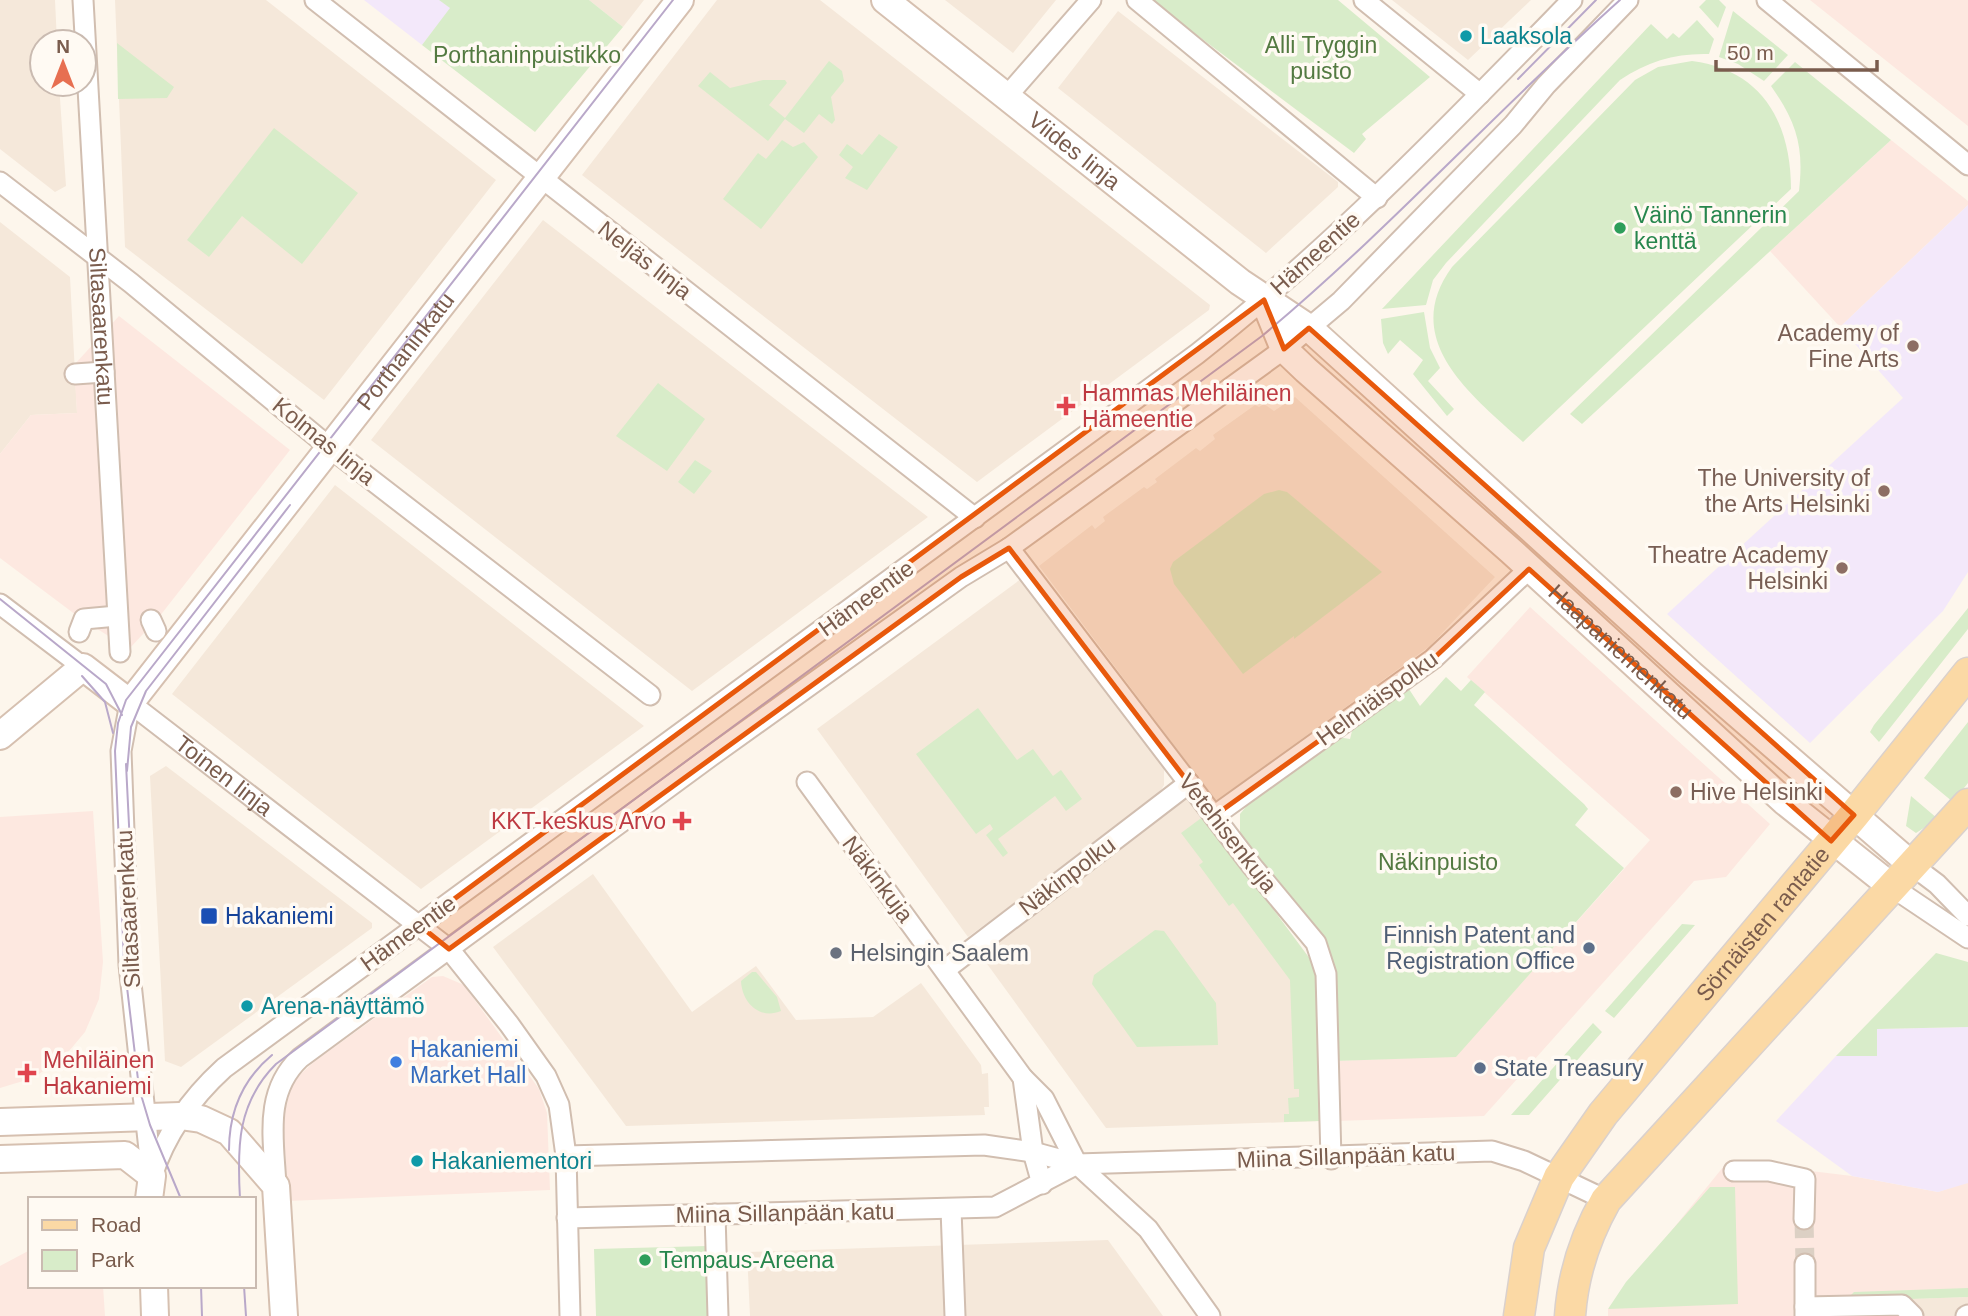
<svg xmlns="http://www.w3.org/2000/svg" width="1968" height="1316" viewBox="0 0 1968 1316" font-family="Helvetica,sans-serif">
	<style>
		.residential { fill: #f5e8da }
		.commercial { fill: #fde8e0 }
		.education { fill: #f3e8fa }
		.green { fill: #d8ecc9 }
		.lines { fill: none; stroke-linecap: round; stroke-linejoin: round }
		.street-tunnel { stroke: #dcd0c4; stroke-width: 19; stroke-dasharray: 19 10; stroke-linecap: butt }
		.street-casing { stroke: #d1beb0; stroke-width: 23 }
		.secondary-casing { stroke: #d6c0b0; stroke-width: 30 }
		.primary-casing { stroke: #dad1cd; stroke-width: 33 }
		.street { stroke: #fff; stroke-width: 19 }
		.secondary { stroke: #fff; stroke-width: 26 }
		.primary { stroke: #fbd9a5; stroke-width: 30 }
		.tram { stroke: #b9a8c9; stroke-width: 2 }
		.marked { fill: #e8590c; fill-opacity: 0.2; stroke: #e8590c; stroke-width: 5; stroke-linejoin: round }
		.culture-dot { fill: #0f9aa8; stroke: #fffaf3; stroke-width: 2.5 }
		.leisure-dot { fill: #2e9e5b; stroke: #fffaf3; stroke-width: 2.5 }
		.education-dot { fill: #8d6e63; stroke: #fffaf3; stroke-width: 2.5 }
		.health-dot { fill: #e0444e; stroke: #fffaf3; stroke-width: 2.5 }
		.transit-dot { fill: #1a4fb4; stroke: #fffaf3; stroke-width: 2.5 }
		.service-dot { fill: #5c6f8a; stroke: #fffaf3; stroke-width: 2.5 }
		.worship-dot { fill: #6b7280; stroke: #fffaf3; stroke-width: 2.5 }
		.shop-dot { fill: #3f7fe0; stroke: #fffaf3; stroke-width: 2.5 }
		.labels { text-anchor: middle; stroke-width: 7; stroke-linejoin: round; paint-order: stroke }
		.culture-label { font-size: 23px; fill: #0d838f; stroke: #fffaf3; text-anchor: start }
		.park-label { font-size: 23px; fill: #537a41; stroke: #fffaf3 }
		.street-label { font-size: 23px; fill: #7a5c4d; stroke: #fffaf3 }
		.leisure-label { font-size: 23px; fill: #27864d; stroke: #fffaf3; text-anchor: start }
		.education-label { font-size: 23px; fill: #785e54; stroke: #fffaf3; text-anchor: end }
		.health-label { font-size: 23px; fill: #be3a42; stroke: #fffaf3; text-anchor: start }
		.transit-label { font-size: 23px; fill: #164399; stroke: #fffaf3; text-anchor: start }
		.service-label { font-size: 23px; fill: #4e5e75; stroke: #fffaf3; text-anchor: end }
		.worship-label { font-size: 23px; fill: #5b616d; stroke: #fffaf3; text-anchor: start }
		.shop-label { font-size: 23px; fill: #366cbe; stroke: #fffaf3; text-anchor: start }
	</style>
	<rect width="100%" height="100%" fill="#fdf6ec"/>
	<path class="residential" d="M0,0H55L57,42H42V84H59L66,186L55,192L0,149Z
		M115,0H266L496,180L324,400L125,247Z
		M589,0H644L623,27Z
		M717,0H820L1210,305L1209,310L977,482L582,175Z
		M945,0H1056L1013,53Z
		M1392,0H1531L1468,60Z
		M1118,11L1338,182V187L1266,253L1058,88Z
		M543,220L928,517L692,691L371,440Z
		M0,222L70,277L77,413L31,415L0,454Z
		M1295,397L1495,577L1430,646L1216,801L1039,566L1092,525L1095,529L1105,521L1103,517L1144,487L1147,489L1157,482L1155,479L1196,448L1200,451L1215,439L1213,435L1255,405L1259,407L1264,404L1274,411Z
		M335,485L644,726L421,889L172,694Z
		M1025,576L1164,764V785L1155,800L968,937L817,729Z
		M166,766L372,923V928L181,1067L165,1061L150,776Z
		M1189,797L1310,959L1320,1121L1106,1128L977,950Z
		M593,874L692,1012L756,966L796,1020L873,1017L921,983L981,1065L982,1074L988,1073L989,1107H984L985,1115L626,1126L493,947Z
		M1108,1240L1163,1316H750L747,1252Z
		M1968,1297V1316H1850V1301Z"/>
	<path class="commercial" d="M1810,0H1968V126L1953,114Z
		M1891,140L1968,201V205L1840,327L1770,251Z
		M119,316L290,450L159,617L129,649L80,618L0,558V454L31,415L77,413L74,365Z
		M1530,607L1770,824L1726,877L1694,881L1484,1116L1337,1121L1334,1061L1456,1056L1650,840L1467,677Z
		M93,811L103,962L99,999L85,1032L64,1057L33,1078L0,1088V817Z
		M443,976L464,985L539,1089L547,1113L550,1190L288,1201L283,1118L293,1081L315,1061L432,977Z
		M1728,1161L1852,1176L1938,1192L1968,1182V1297L1850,1301V1316H1608V1309Z
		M30,1250V1286H103L105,1316H0V1266Z"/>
	<path class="education" d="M364,0H457L422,45Z
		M1968,205V572L1943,611L1810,743L1667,614L1903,398L1840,327Z
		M1968,1027V1183L1938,1192L1852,1176L1776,1121L1836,1056L1877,1055V1029Z"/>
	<path class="green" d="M439,0H589L623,27L535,132L422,45L450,8Z
		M1154,0H1338L1430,77L1362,134L1366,139L1354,153L1153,2Z
		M1706,0H1719L1726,7L1718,28L1699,7Z
		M1733,11L1788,55L1764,81L1738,64L1719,57Z
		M1697,20L1714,39L1709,54C1676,53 1648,61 1620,80L1446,263L1433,280L1426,305L1382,309L1651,24L1667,39L1673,33L1679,38Z
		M117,43L174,87L167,98L118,99Z
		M829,61L842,71L844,81L831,97L835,120L832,124L819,114L804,133L785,119L768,141L698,86L710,72L730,88L763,80H785L787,83L769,105L785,118Z
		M1692,61C1762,70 1791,122 1791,189L1523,442C1471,395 1399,340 1452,267L1635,80L1658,67Z
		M1795,62L1891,140L1582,424L1570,414L1799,191C1804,147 1797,123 1771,86Z
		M274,128L358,193L302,264L242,216L209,257L187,240Z
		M879,134L898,147L867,190L845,178L853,167L839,155L847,144L862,155Z
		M782,140L793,147L804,142L818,157L761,229L723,199L758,153L766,159Z
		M1424,312L1430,348L1440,368L1428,381L1454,409L1447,416L1413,374L1423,360L1400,340L1388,354L1383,343L1381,319Z
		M658,383L705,419L667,471L616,436Z
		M695,460L712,471L694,494L678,482Z
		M1279,490L1287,492L1382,572L1294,639V636L1243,674L1174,584L1170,569L1173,562L1264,494Z
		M1968,608V629L1879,742L1870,732L1874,725Z
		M1446,677L1461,691L1471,680L1485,692L1474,705L1584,804L1588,809L1575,825L1624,868L1456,1057L1334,1061L1332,967L1240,836V814L1254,797L1338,737L1350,739L1353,727L1407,686L1420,706Z
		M978,708L1017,760L1033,749L1053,776L1061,770L1082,799L1066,811L1055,796L998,839L1008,853L1003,857L986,835L993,829L990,824L976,834L916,754Z
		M1968,722V783L1953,802L1924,778Z
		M1911,796L1938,819L1916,833L1906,826Z
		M1204,816L1310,959L1316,974L1320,1121L1284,1122V1114H1289L1288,1098L1299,1097V1089H1294L1290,980L1233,903L1229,906L1199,865L1203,862L1181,833Z
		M1682,924L1695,925L1614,1018L1605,1011Z
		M1155,930L1164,931L1216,1003L1218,1045L1137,1047L1092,984L1094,975Z
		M1936,953L1968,962V1027L1877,1029V1056H1836Z
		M752,972H756L777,997L781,1011C760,1020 742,1003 741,981Z
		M1593,1023L1602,1032L1529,1115H1511Z
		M1710,1187H1735L1738,1304L1608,1309L1626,1282Z
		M707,1246L708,1316H596L594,1249Z
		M1968,1288V1297L1853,1301L1849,1297L1854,1292Z"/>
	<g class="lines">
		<path class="street-tunnel" d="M1804,1219L1805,1264"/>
		<defs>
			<g id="street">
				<path id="s1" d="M83,0L120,652"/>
				<path d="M315,0L975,518"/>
				<path d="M1137,0L1377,198"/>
				<path d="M1364,0L1480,94"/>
				<path d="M1767,0L1968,165"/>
				<path d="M1007,96L1091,0"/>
				<path d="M0,182L131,283L329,447L650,695"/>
				<path d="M75,374L104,372"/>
				<path d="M1009,548L1252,866L1316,943L1326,974L1331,1159"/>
				<path d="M0,604L83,667"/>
				<path d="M151,620L156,631"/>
				<path d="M79,632L84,619L117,616"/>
				<path d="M807,782L1023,1078L1044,1099L1077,1164L1148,1229L1210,1316"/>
				<path d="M1214,816L1433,659L1529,569"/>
				<path d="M1913,866L1937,884L1968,916"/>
				<path d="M1892,887L1968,938"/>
				<path d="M946,969L1189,783"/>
				<path d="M1023,1078L1033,1152L1042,1184"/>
				<path d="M566,1156L984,1145L1033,1152L1077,1164L1492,1151L1524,1161L1606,1200"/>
				<path id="s2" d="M151,1168L129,965L121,751L130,703L449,949L509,1024L546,1076L559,1105L566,1156L570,1316"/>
				<path d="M1734,1171H1769L1805,1179L1804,1219"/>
				<path d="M152,1176C166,1133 190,1099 224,1068L1197,354C1333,247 1452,123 1572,0"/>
				<path d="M276,1186C274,1140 263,1093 300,1058L711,756L961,577L1009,548L1284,349L1341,301L1513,125L1546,85L1628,0"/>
				<path d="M951,1209L955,1316"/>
				<path d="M715,1214L718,1316"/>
				<path d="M567,1218L995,1207L1077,1164"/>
				<path d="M1805,1307L1902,1305L1913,1316"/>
				<path d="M1805,1316V1264"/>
				<path d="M1966,1316L1968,1315"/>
			</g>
			<g id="secondary">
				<path id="s3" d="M885,0L1240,282L1309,328L1691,674L1913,866"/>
				<path id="s4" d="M1264,300L1284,349L1306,370L1511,551L1784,801L1892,887"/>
				<path id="s5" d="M0,736L83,667L130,703L680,0"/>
				<path d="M0,1122L180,1116L201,1119L229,1132L276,1186L284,1316"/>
				<path d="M0,1159L125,1155L152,1176L149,1199"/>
				<path d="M154,1286L155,1316"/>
			</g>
			<g id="primary">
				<path id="s6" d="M1519,1316L1529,1248L1559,1177L1603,1114L1854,815L1968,673"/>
				<path d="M1570,1316C1573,1273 1585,1237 1606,1200L1968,804"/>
			</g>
		</defs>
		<use href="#street" class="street-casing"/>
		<use href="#secondary" class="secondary-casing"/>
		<use href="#primary" class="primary-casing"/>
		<use href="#street" class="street"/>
		<use href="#secondary" class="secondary"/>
		<use href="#primary" class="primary"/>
		<path class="tram" d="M1518,79L1596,0
			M0,599L106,684L122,715
			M82,676L105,702L113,733
			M126,764L137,987
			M127,771L131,727L146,691L290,505
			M229,1150C229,1111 242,1080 272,1055
			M181,1199L150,1125L139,1088L124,962L115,751L118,723L126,700L673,0
			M240,1199C237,1147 237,1103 276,1064L1262,336C1388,231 1498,109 1620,0
			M201,1286L202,1316
			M244,1286L246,1316"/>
	</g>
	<path class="marked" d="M1264,300L1284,349L1309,328L1854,815L1831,841L1529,569L1433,659L1214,816L1009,548L961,577L449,949L419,925Z"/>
	<g class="culture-dot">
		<circle cx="1466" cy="36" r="7"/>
		<circle cx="247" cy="1006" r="7"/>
		<circle cx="417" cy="1161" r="7"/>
	</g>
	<g class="leisure-dot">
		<circle cx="1620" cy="228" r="7"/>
		<circle cx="645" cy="1260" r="7"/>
	</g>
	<g class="education-dot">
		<circle cx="1913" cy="346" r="7"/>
		<circle cx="1884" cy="491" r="7"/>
		<circle cx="1842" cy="568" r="7"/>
		<circle cx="1676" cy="792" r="7"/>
	</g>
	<g class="health-dot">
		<path d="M1062.5 395.5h7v7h7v7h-7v7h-7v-7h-7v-7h7z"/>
		<path d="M678.5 810.5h7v7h7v7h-7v7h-7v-7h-7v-7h7z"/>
		<path d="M23.5 1062.5h7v7h7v7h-7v7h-7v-7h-7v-7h7z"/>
	</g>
	<rect class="transit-dot" x="200" y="907" width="18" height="18" rx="3.5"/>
	<g class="service-dot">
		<circle cx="1589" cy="948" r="7"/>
		<circle cx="1480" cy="1068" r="7"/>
	</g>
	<circle class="worship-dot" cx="836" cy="953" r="7"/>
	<circle class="shop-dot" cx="396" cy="1062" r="7"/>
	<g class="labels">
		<g class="culture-label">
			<text x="1480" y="44">Laaksola</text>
			<text x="261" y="1014">Arena-näyttämö</text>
			<text x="431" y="1169">Hakaniementori</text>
		</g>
		<g class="park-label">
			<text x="1321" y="53">Alli Tryggin<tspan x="1321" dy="26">puisto</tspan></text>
			<text x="527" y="63">Porthaninpuistikko</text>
			<text x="1438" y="870">Näkinpuisto</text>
		</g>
		<g class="street-label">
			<text dy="8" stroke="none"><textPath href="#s3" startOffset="242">Viides linja</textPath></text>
			<text transform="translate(1315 253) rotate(-42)" y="8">Hämeentie</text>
			<text transform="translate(645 260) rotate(38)" y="8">Neljäs linja</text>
			<text dy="8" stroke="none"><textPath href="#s1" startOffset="327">Siltasaarenkatu</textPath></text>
			<text dy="8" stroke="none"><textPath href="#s5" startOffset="614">Porthaninkatu</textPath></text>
			<text transform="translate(324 441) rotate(39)" y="8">Kolmas linja</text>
			<text transform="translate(866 598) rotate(-36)" y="8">Hämeentie</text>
			<text dy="8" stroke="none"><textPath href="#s4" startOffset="506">Haapaniemenkatu</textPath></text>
			<text transform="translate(1377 698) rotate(-36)" y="8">Helmiäispolku</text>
			<text dy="8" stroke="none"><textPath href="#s2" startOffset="586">Toinen linja</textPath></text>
			<text transform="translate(1228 833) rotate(52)" y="8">Vetehisenkuja</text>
			<text transform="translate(1067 876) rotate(-37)" y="8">Näkinpolku</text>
			<text transform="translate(878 879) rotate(53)" y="8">Näkinkuja</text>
			<text transform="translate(128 909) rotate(-93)" y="8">Siltasaarenkatu</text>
			<text dy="8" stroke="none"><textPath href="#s6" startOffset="471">Sörnäisten rantatie</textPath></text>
			<text transform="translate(408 933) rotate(-36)" y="8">Hämeentie</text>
			<text transform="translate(1346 1156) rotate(-2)" y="8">Miina Sillanpään katu</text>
			<text transform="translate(785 1213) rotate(-1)" y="8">Miina Sillanpään katu</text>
		</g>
		<g class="leisure-label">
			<text x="1634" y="223">Väinö Tannerin<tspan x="1634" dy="26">kenttä</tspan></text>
			<text x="659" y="1268">Tempaus-Areena</text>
		</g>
		<g class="education-label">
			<text x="1899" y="341">Academy of<tspan x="1899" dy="26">Fine Arts</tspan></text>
			<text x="1870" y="486">The University of<tspan x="1870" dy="26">the Arts Helsinki</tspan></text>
			<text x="1828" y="563">Theatre Academy<tspan x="1828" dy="26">Helsinki</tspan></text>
			<text x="1690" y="800" text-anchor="start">Hive Helsinki</text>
		</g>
		<g class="health-label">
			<text x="1082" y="401">Hammas Mehiläinen<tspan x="1082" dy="26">Hämeentie</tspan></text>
			<text x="666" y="829" text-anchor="end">KKT-keskus Arvo</text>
			<text x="43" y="1068">Mehiläinen<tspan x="43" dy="26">Hakaniemi</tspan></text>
		</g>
		<g class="transit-label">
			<text x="225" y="924">Hakaniemi</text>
		</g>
		<g class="service-label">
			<text x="1575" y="943">Finnish Patent and<tspan x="1575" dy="26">Registration Office</tspan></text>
			<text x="1494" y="1076" text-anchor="start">State Treasury</text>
		</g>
		<g class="worship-label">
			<text x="850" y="961">Helsingin Saalem</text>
		</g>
		<g class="shop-label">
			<text x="410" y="1057">Hakaniemi<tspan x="410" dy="26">Market Hall</tspan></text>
		</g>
	</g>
	<rect x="28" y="1197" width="228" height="91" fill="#fffaf3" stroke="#cabbb1" stroke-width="2"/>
	<rect x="42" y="1220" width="35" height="10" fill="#fbd9a5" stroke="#cabbb1" stroke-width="2"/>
	<text x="91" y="1232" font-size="21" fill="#7a5c4d">Road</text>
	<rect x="42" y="1250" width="35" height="21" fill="#d8ecc9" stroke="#cabbb1" stroke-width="2"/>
	<text x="91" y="1267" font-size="21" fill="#7a5c4d">Park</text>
	<g transform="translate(63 63)"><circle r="33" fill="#fffaf3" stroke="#cabbb1" stroke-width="2"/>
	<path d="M0-5L12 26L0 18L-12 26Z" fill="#e76f51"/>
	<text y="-10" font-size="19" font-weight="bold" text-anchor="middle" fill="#7a5c4d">N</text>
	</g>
	<path d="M1716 60v10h161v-10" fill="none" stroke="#7a5c4d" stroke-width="3.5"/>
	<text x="1727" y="60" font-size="21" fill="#7a5c4d" stroke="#fffaf3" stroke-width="5" paint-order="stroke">50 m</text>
</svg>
